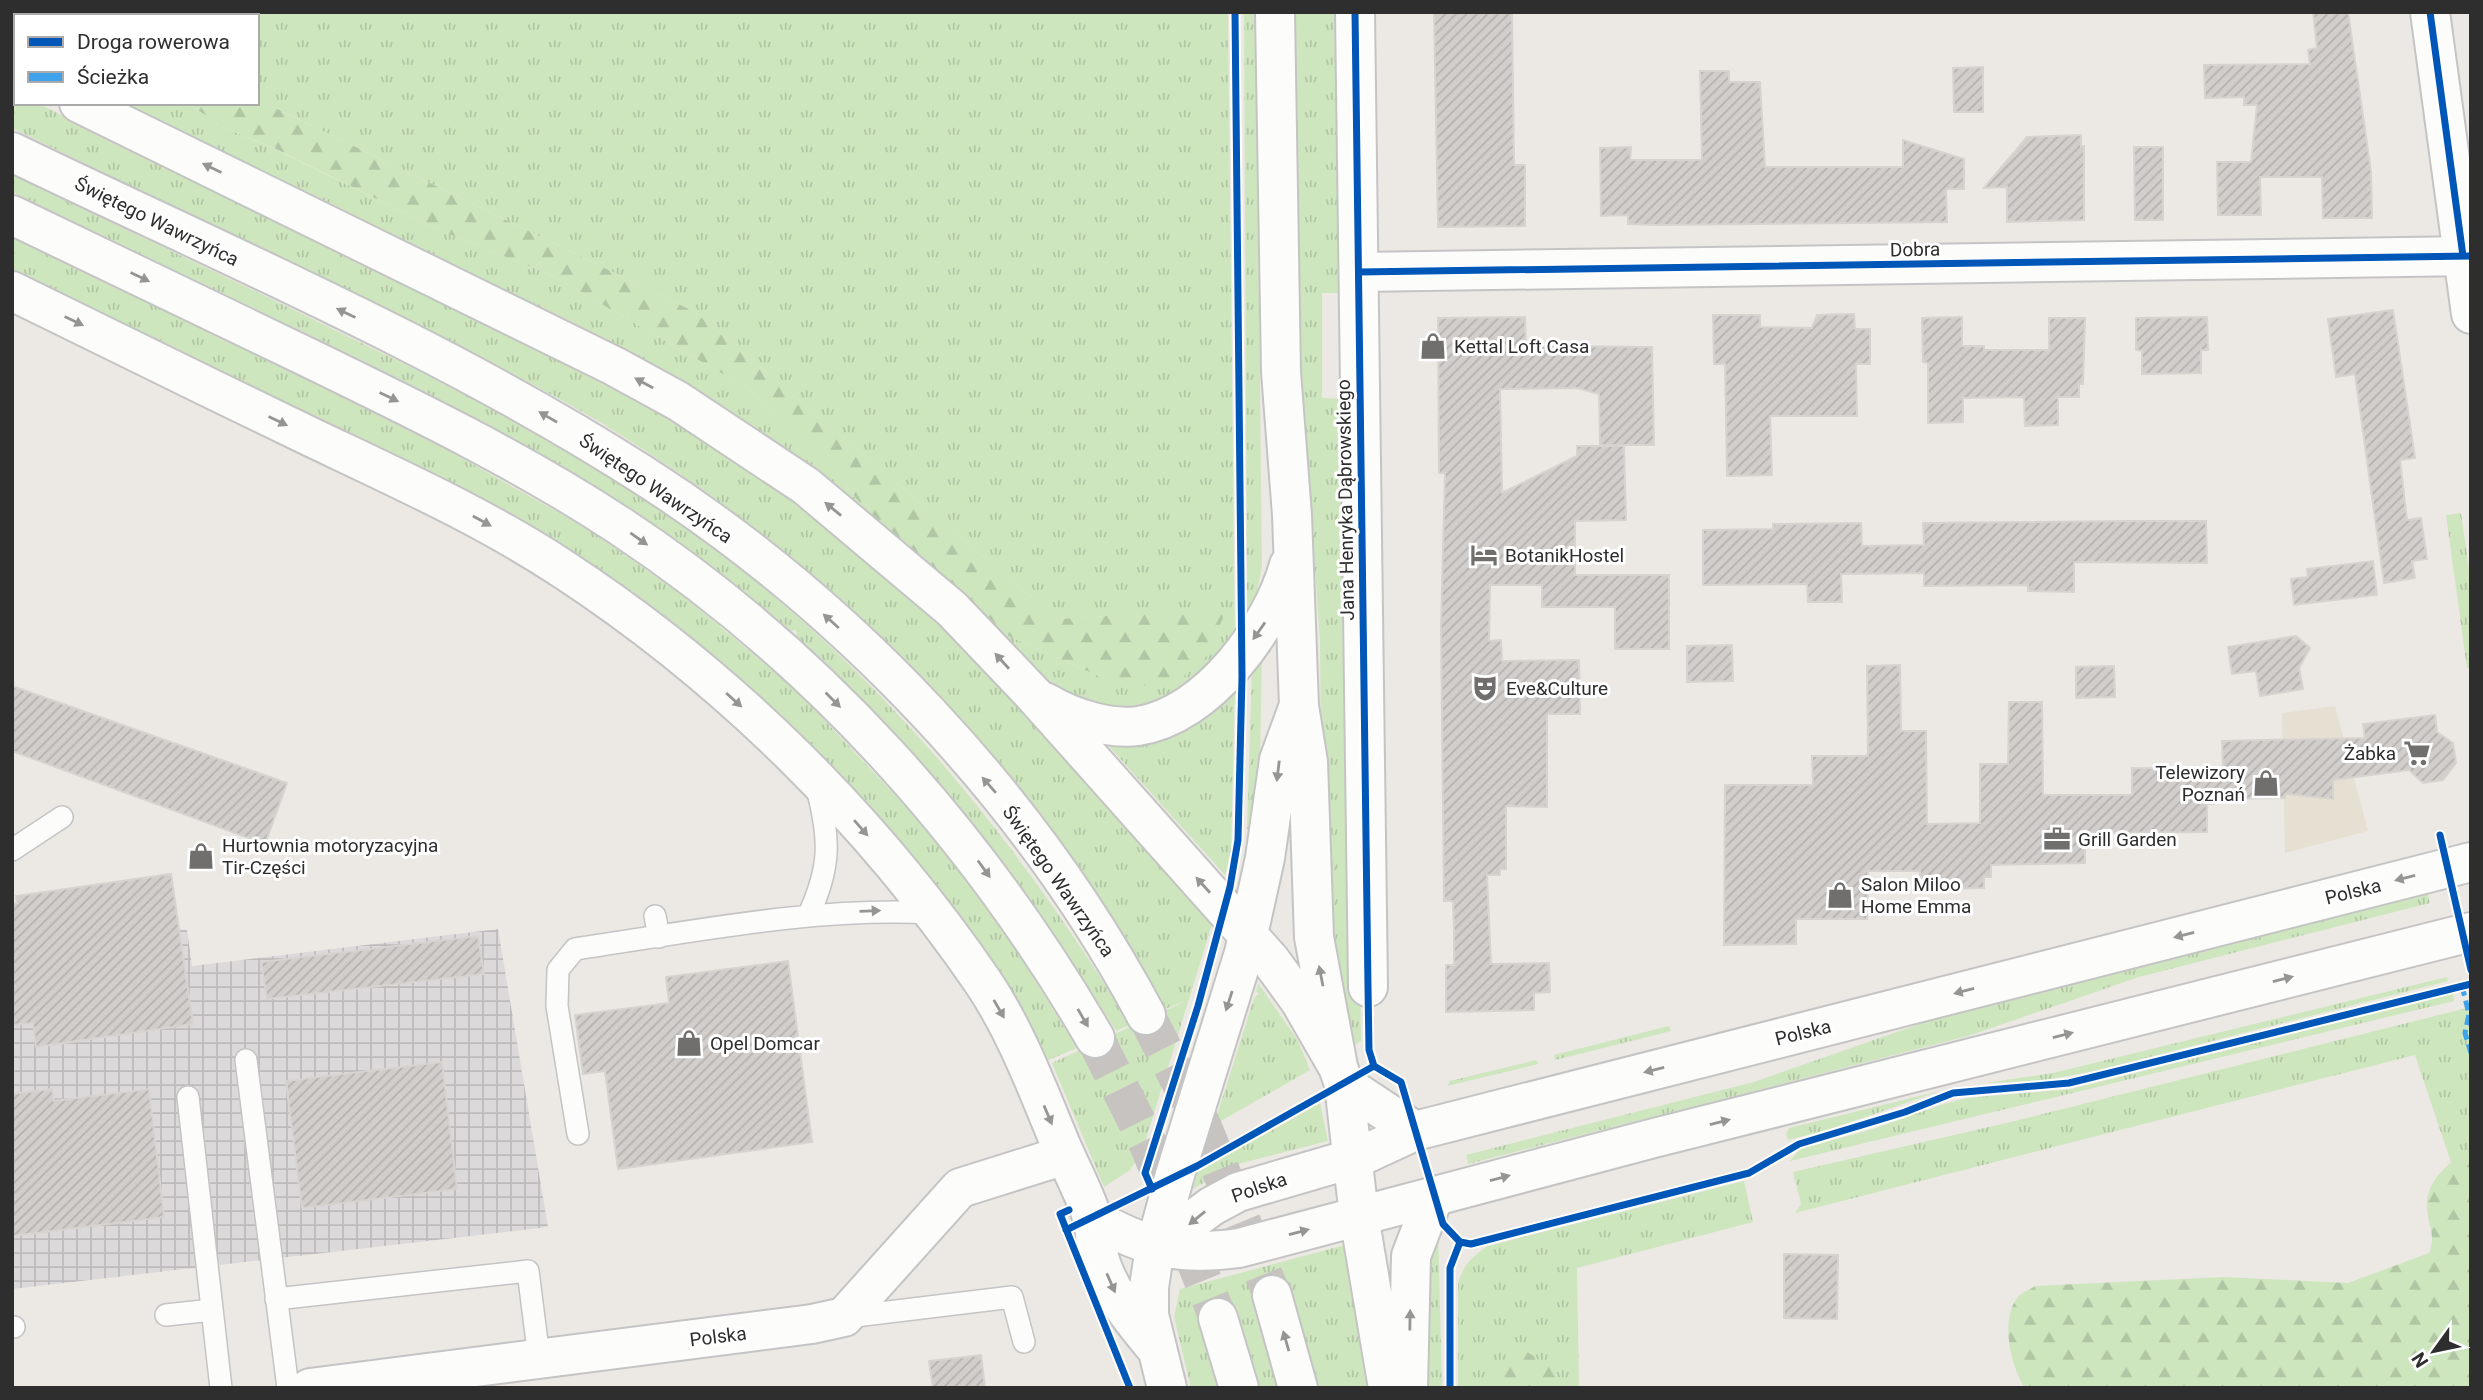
<svg xmlns="http://www.w3.org/2000/svg" width="2483" height="1400" viewBox="0 0 2483 1400" font-family="Roboto,sans-serif">
	<style>
		.industrial { fill: url(#industrial-grid) }
		.education { fill: #e6e0d3 }
		.grass { fill: url(#grass-tufts) }
		.forest { fill: url(#forest-firs) }
		.building { fill: url(#building-hatch); stroke: #d7d4d0; stroke-width: 2 }
		.lines { fill: none; stroke-linecap: round; stroke-linejoin: round }
		.secondary-tunnel { stroke: #c6c3c0; stroke-width: 38; stroke-dasharray: 38 19; stroke-linecap: butt }
		.lane-casing { stroke: #c5c4c5; stroke-width: 24 }
		.street-casing { stroke: #c5c4c5; stroke-width: 42 }
		.secondary-casing { stroke: #c5c4c5; stroke-width: 42 }
		.lane { stroke: #fcfcfb; stroke-width: 21 }
		.street { stroke: #fcfcfb; stroke-width: 38 }
		.secondary { stroke: #fcfcfb; stroke-width: 38 }
		.quiet { stroke: #3ea3eb; stroke-width: 5; stroke-dasharray: 10 5; stroke-linecap: butt }
		.cycleway-casing { stroke: #fff; stroke-width: 11 }
		.cycleway { stroke: #0057b8; stroke-width: 7 }
		.oneway { fill: #959594 }
		.labels { text-anchor: middle; stroke-width: 6; stroke-linejoin: round; paint-order: stroke }
		.street-label { font-size: 19px; fill: #2e2e2e; stroke: #fff }
		.poi-label { font-size: 19px; fill: #2e2e2e; stroke: #fff; text-anchor: start }
	</style>
	<defs>
		<pattern id="industrial-grid" width="8" height="8" patternUnits="userSpaceOnUse" patternTransform="scale(1.75)"><rect width="8" height="8" fill="#dcd9db"/><path d="M0 4h8M4 0v8" fill="none" stroke="#bdbbbc"/></pattern>
		<pattern id="grass-tufts" width="24" height="20" patternUnits="userSpaceOnUse" patternTransform="scale(1.75)"><rect width="24" height="20" fill="#cee6be"/><path d="M3 7l-1-3M5 7V3M7 7l1-3M15 17l-1-3M17 17v-4M19 17l1-3" fill="none" stroke="#b1c6a4"/></pattern>
		<pattern id="forest-firs" width="22" height="20" patternUnits="userSpaceOnUse" patternTransform="scale(1.75)"><rect width="22" height="20" fill="#cee6be"/><path d="M5 1l3.5 6h-7zM16 11l3.5 6h-7z" fill="#b1c6a4"/></pattern>
		<pattern id="building-hatch" width="6" height="6" patternUnits="userSpaceOnUse" patternTransform="scale(1.75)"><rect width="6" height="6" fill="#d1cecb"/><path d="M-1 1l2-2M0 6l6-6M5 7l2-2" fill="none" stroke="#b4b1af"/></pattern>
	</defs>
	<rect width="100%" height="100%" fill="#ece8e4"/>
	<path class="industrial" d="M179,929L187,930L192,966L498,929L548,1227L12,1289V947L24,951Z"/>
	<path class="education" d="M2335,706L2368,831L2285,853L2282,713Z"/>
	<path class="grass" d="M113,12H1228L1235,645L1172,702L1116,713L1062,694L1004,634L1112,682L1226,610L1057,619L695,312L257,99V16H114Z
		M1244,12H1256L1262,567L1252,616L1247,609Z
		M1295,12H1347L1351,293H1322V398L1352,399L1361,1041L1352,1047L1322,905L1320,641L1299,341Z
		M12,91L16,93V103H37L610,385C718,445 826,517 917,602C1023,700 1116,814 1213,921L1142,1152L1130,1170L1104,1187L1052,1063L1188,1000L1165,1009C1107,915 1048,817 974,734C865,611 739,506 598,421C552,393 502,369 454,344C308,268 159,201 12,128Z
		M123,103H187L225,128L273,148L439,230L551,275L749,389L829,464L867,512L772,439L670,374Z
		M12,175C120,227 229,278 337,331C444,383 553,437 652,504C854,640 1004,818 1130,1025L1116,1031C1026,886 926,751 797,638L796,630L791,631C637,495 455,404 270,316C184,275 98,233 12,192Z
		M12,237L428,439L591,531L681,594L794,688L931,833L1013,945L1077,1048L1046,1061L1031,1027L752,690L183,354L12,272Z
		M2461,513L2471,583V668H2467L2446,515Z
		M1262,650L1260,767L1253,830L1247,829L1252,667Z
		M1235,690L1231,852L1225,875L1106,743C1164,744 1194,733 1235,690Z
		M2428,894L2430,903L2139,977L1968,1036L1468,1164L1466,1155L1754,1082L1931,1020Z
		M2447,977L2448,981L2094,1071L2041,1081L1986,1083L2053,1073Z
		M1258,983L1297,1039L1310,1070L1214,1125L1254,998L1259,993L1256,992Z
		M2453,994L2454,1001L1790,1161L1800,1149L1870,1130L1944,1104L1967,1098L2071,1089Z
		M2471,1007V1222L2415,1055L1795,1213L1801,1204L1793,1172L2015,1121Z
		M1669,1026L1671,1031L1555,1060L1554,1055Z
		M1536,1060L1538,1064L1447,1086L1450,1081Z
		M1940,1091L1831,1129L1788,1140L1786,1134L1789,1128Z
		M1320,1103L1328,1141L1234,1165L1193,1189L1198,1172Z
		M1744,1181L1753,1222L1577,1268L1579,1388H1458V1284C1463,1265 1471,1257 1488,1246Z
		M1438,1229L1442,1388H1421L1420,1296Z
		M1345,1245L1373,1388H1320L1289,1286L1252,1302L1277,1388H1260L1237,1308L1217,1317L1219,1388H1191L1174,1317L1180,1289Z"/>
	<path class="forest" d="M12,12H113L114,16H16V50L12,49Z
		M257,99L695,312L1057,619L1226,609L1210,653L1177,682L1149,686L1112,682L1004,634L937,570L867,512L829,464L749,389L551,275L439,230L274,148L225,128L187,103H257Z
		M2471,1150V1388H2025C2011,1367 2000,1321 2017,1298C2020,1293 2030,1290 2035,1286L2223,1277L2348,1283L2429,1253C2436,1236 2429,1228 2427,1210C2424,1182 2449,1161 2471,1150Z
		M1524,1350L1541,1361L1552,1362L1558,1388H1494L1509,1357Z"/>
	<path class="building" d="M1434,12H1512L1514,165H1525V226L1438,227Z
		M2313,12H2348L2371,171L2372,218H2323L2322,177H2260L2261,215H2218L2217,162H2251L2257,105H2244V97L2205,98L2204,65L2310,64L2308,50L2317,48Z
		M1983,67V112H1954L1953,68Z
		M1700,71H1729V82H1760L1765,167H1903V140L1964,159V189H1946L1947,222L1656,225L1628,224V215L1601,216L1600,148L1631,147L1630,160H1702Z
		M2081,135V146H2084V220L2007,222V187L1984,188L2027,137Z
		M2134,147H2163V220H2135Z
		M2393,310L2415,458L2400,460L2407,520L2421,518L2427,559L2412,561L2415,578L2384,583L2355,374L2336,377L2328,319Z
		M1854,314L1855,329H1870V364H1856L1857,416H1770L1772,475L1727,476L1725,364H1714L1713,315H1760V327L1812,328L1817,315Z
		M1525,317L1526,346L1652,347L1654,445H1600L1599,394L1577,388L1500,389L1502,493L1577,456V446H1624L1626,520L1575,521V575H1669V649H1615V607H1542V585H1490L1489,641L1501,640L1502,661L1579,660L1580,714H1547V807L1506,806V869H1500V875H1487L1491,964L1549,963L1550,992L1534,993V1010L1446,1012V965H1454V929L1453,901H1444L1441,627L1445,473H1439L1438,318Z
		M1962,317V346H1984V350H2049V318H2085L2083,384H2079V397H2058V425L2025,426L2024,397L1963,398V422L1928,423V363L1923,362L1922,318Z
		M2207,317L2208,350H2201V373L2142,374V351L2136,350V318Z
		M2130,521H2206L2207,563L2074,562V592L2028,591V585L1924,586V573L1841,574L1842,602H1808L1807,584L1703,585V530L1773,529V524L1861,523L1862,546L1924,545L1923,523Z
		M2373,561L2377,595L2294,605L2291,579L2308,577L2307,569Z
		M2296,636L2310,648L2299,668L2303,689L2260,696L2256,671L2232,674L2228,647Z
		M1732,645L1733,681L1687,682V646Z
		M1900,665L1901,731H1926L1927,824L1980,823V764H2008L2009,702H2042L2043,795H2132V768L2223,769L2222,741L2365,738L2363,724L2435,715L2437,732L2453,743L2456,763L2443,780L2423,783L2409,770L2333,780V799L2285,794V798L2213,799L2214,804H2207V832L2085,833V863L1991,865V877H1984V888L1929,889L1928,878H1920V871H1868L1867,919H1796V944L1724,945L1725,785H1813L1812,756H1868L1867,666Z
		M2114,666L2115,697L2076,698V667Z
		M12,686L287,783L265,844L12,751Z
		M171,874L193,1024L36,1047L33,1023L12,1025V904L17,903L16,896Z
		M478,936L484,974L267,999L261,962Z
		M788,961L812,1142L618,1169L605,1071L583,1074L575,1015L669,1003L666,977Z
		M442,1062L457,1189L302,1208L286,1081Z
		M52,1089L54,1101L149,1089L164,1217L12,1236V1094Z
		M1784,1254L1838,1255L1837,1319L1784,1318Z
		M981,1355L985,1388H933L929,1361Z"/>
	<g class="lines">
		<path class="secondary-tunnel" d="M1146,1015L1202,1125L1272,1295
			M1095,1038L1148,1144L1218,1318"/>
		<defs>
			<path id="lane" d="M12,850L62,817
				M809,914C831,866 830,839 817,788
				M655,916L659,937
				M246,1060L288,1388
				M188,1097L221,1388
				M578,1134L557,1006L558,970L575,949C693,932 811,907 931,913
				M276,1299L528,1271L539,1358
				M166,1315L212,1310
				M847,1317L1012,1297L1024,1342
				M12,1327H14"/>
			<path id="street" d="M1355,12L1368,987
				M2430,12L2471,314
				M1359,272L2471,256
				M310,1388L812,1324L844,1317L960,1188L1065,1155"/>
			<path id="secondary" d="M1275,12L1281,372L1292,515L1299,706L1308,762L1314,937L1338,1067L1344,1084L1359,1216L1388,1388
				M12,70L16,72
				M79,103L614,366L678,401L806,486L952,609L1033,694L1271,961L1300,1001L1338,1067
				M12,152C223,254 445,348 643,475C849,607 1031,799 1146,1015
				M12,215C111,263 209,310 307,357C414,409 521,461 620,526C817,656 977,835 1095,1038
				M12,291C112,340 211,389 311,437C397,478 484,517 563,569C728,677 872,820 983,982C1016,1031 1037,1088 1060,1143C1070,1167 1084,1192 1092,1217C1095,1228 1095,1239 1097,1249C1105,1287 1130,1317 1154,1346
				M1045,702C1070,717 1108,730 1138,726C1207,716 1272,628 1289,565
				M1344,1084L1415,1131
				M1093,1218C1144,1248 1180,1256 1239,1248L1654,1138L2471,932
				M1155,1248L1212,1206L1238,1192L1361,1156L1415,1131L2471,862
				M1272,1295L1298,1388
				M1218,1318L1239,1388
				M1167,1388L1149,1315V1287L1155,1248L1174,1178L1244,953L1265,858L1279,760L1298,708
				M1408,1388L1411,1256L1434,1196"/>
		</defs>
		<use href="#lane" class="lane-casing"/>
		<use href="#street" class="street-casing"/>
		<use href="#secondary" class="secondary-casing"/>
		<use href="#lane" class="lane"/>
		<use href="#street" class="street"/>
		<use href="#secondary" class="secondary"/>
		<path class="quiet" d="M2462,986L2469,1014L2465,1033L2471,1053"/>
		<defs>
			<path id="cycleway" d="M1355,12L1368,987L1369,1050L1374,1066
				M2430,12L2463,256
				M1359,272L2471,256
				M2440,835L2471,970
				M1152,1189L1145,1173L1198,1006L1230,887L1238,840L1242,677L1235,12
				M1069,1210L1060,1214L1130,1388
				M1066,1230L1197,1166L1374,1066L1401,1082L1443,1224L1460,1242L1471,1244L1749,1173L1799,1144L1905,1112L1953,1093L2069,1083L2471,984
				M1450,1388V1268L1460,1242"/>
		</defs>
		<use href="#cycleway" class="cycleway-casing"/>
		<use href="#cycleway" class="cycleway"/>
	</g>
	<defs><path id="oneway-solid" d="M-6-.8H1V-3.2L6.5 0L1 3.2V.8H-6Z" transform="scale(1.75)"/></defs>
	<g class="oneway">
		<use href="#oneway-solid" transform="translate(212 168) rotate(-154)"/>
		<use href="#oneway-solid" transform="translate(140 277) rotate(26)"/>
		<use href="#oneway-solid" transform="translate(346 313) rotate(-154)"/>
		<use href="#oneway-solid" transform="translate(74 321) rotate(26)"/>
		<use href="#oneway-solid" transform="translate(644 383) rotate(-151)"/>
		<use href="#oneway-solid" transform="translate(389 397) rotate(26)"/>
		<use href="#oneway-solid" transform="translate(548 417) rotate(-150)"/>
		<use href="#oneway-solid" transform="translate(278 421) rotate(26)"/>
		<use href="#oneway-solid" transform="translate(833 509) rotate(-141)"/>
		<use href="#oneway-solid" transform="translate(482 521) rotate(29)"/>
		<use href="#oneway-solid" transform="translate(639 539) rotate(35)"/>
		<use href="#oneway-solid" transform="translate(831 621) rotate(-138)"/>
		<use href="#oneway-solid" transform="translate(1259 631) rotate(125)"/>
		<use href="#oneway-solid" transform="translate(1002 661) rotate(-132)"/>
		<use href="#oneway-solid" transform="translate(734 700) rotate(42)"/>
		<use href="#oneway-solid" transform="translate(833 700) rotate(45)"/>
		<use href="#oneway-solid" transform="translate(1278 771) rotate(97)"/>
		<use href="#oneway-solid" transform="translate(989 785) rotate(-131)"/>
		<use href="#oneway-solid" transform="translate(861 828) rotate(49)"/>
		<use href="#oneway-solid" transform="translate(984 869) rotate(54)"/>
		<use href="#oneway-solid" transform="translate(2405 878) rotate(166)"/>
		<use href="#oneway-solid" transform="translate(1203 885) rotate(-132)"/>
		<use href="#oneway-solid" transform="translate(870 911) rotate(-2)"/>
		<use href="#oneway-solid" transform="translate(2184 935) rotate(166)"/>
		<use href="#oneway-solid" transform="translate(1321 976) rotate(-101)"/>
		<use href="#oneway-solid" transform="translate(2283 979) rotate(-14)"/>
		<use href="#oneway-solid" transform="translate(1964 991) rotate(165)"/>
		<use href="#oneway-solid" transform="translate(1229 1001) rotate(108)"/>
		<use href="#oneway-solid" transform="translate(999 1009) rotate(60)"/>
		<use href="#oneway-solid" transform="translate(1083 1018) rotate(60)"/>
		<use href="#oneway-solid" transform="translate(2063 1035) rotate(-14)"/>
		<use href="#oneway-solid" transform="translate(1654 1070) rotate(166)"/>
		<use href="#oneway-solid" transform="translate(1048 1115) rotate(67)"/>
		<use href="#oneway-solid" transform="translate(1720 1122) rotate(-14)"/>
		<use href="#oneway-solid" transform="translate(1500 1178) rotate(-15)"/>
		<use href="#oneway-solid" transform="translate(1197 1218) rotate(141)"/>
		<use href="#oneway-solid" transform="translate(1299 1232) rotate(-15)"/>
		<use href="#oneway-solid" transform="translate(1111 1283) rotate(66)"/>
		<use href="#oneway-solid" transform="translate(1410 1320) rotate(-89)"/>
		<use href="#oneway-solid" transform="translate(1286 1341) rotate(-106)"/>
	</g>
	<defs>
		<symbol id="shop-bare" viewBox="-9 -9 18 18"><path d="M-5-2.5h2.3a2.7 3.5 0 0 1 5.4 0H5L5.5 6h-11ZM-1.5-2.5h3a1.5 2.3 0 0 0-3 0Z" fill="#706f6e" stroke="#fff" stroke-width="2.5" paint-order="stroke"/></symbol>
		<symbol id="hotel-bare" viewBox="-9 -9 18 18"><path d="M-6-4.5h1.5V1H6V5H4.5V3h-9V5H-6ZM-4 0a1.8 1.8 0 1 1 3.6 0ZM.5 0V-2.5h3Q6-2.5 6 0Z" fill="#706f6e" stroke="#fff" stroke-width="2.5" paint-order="stroke"/></symbol>
		<symbol id="theatre-bare" viewBox="-9 -9 18 18"><path d="M-5-5.5Q0-4 5-5.5V0Q5 5 0 6Q-5 5-5 0ZM-3.3-2.5H-1v1.5H-3.3ZM1-2.5H3.3v1.5H1ZM-2.8 1Q0 5.5 2.8 1Z" fill="#706f6e" stroke="#fff" stroke-width="2.5" paint-order="stroke"/></symbol>
		<symbol id="supermarket-bare" viewBox="-9 -9 18 18"><path d="M-6-5.5h2.5l.6 2H6L4.5 2H-2.5L-4.4-4H-6ZM-1.5 3.2a1.3 1.3 0 1 0 .1 0ZM3 3.2a1.3 1.3 0 1 0 .1 0Z" fill="#706f6e" stroke="#fff" stroke-width="2.5" paint-order="stroke"/></symbol>
		<symbol id="office-bare" viewBox="-9 -9 18 18"><path d="M-6-3h4V-5.5h4V-3h4V5H-6ZM-1-4.5V-3h2v-1.5ZM-6 0V1H6V0Z" fill="#706f6e" stroke="#fff" stroke-width="2.5" paint-order="stroke"/></symbol>
	</defs>
	<g fill-rule="evenodd">
		<use href="#shop-bare" x="1414" y="327" width="38" height="38"/>
		<use href="#hotel-bare" x="1465" y="536" width="38" height="38"/>
		<use href="#theatre-bare" x="1466" y="669" width="38" height="38"/>
		<use href="#supermarket-bare" x="2398" y="734" width="38" height="38"/>
		<use href="#shop-bare" x="2247" y="764" width="38" height="38"/>
		<use href="#office-bare" x="2038" y="820" width="38" height="38"/>
		<use href="#shop-bare" x="182" y="837" width="38" height="38"/>
		<use href="#shop-bare" x="1821" y="876" width="38" height="38"/>
		<use href="#shop-bare" x="670" y="1024" width="38" height="38"/>
	</g>
	<g class="labels">
		<g class="street-label">
			<text transform="translate(157 221) rotate(26)" y="7">Świętego Wawrzyńca</text>
			<text transform="translate(1915 249) rotate(-1)" y="7">Dobra</text>
			<text transform="translate(656 488) rotate(34)" y="7">Świętego Wawrzyńca</text>
			<text transform="translate(1345 500) rotate(-91)" y="7">Jana Henryka Dąbrowskiego</text>
			<text transform="translate(1059 881) rotate(55)" y="7">Świętego Wawrzyńca</text>
			<text transform="translate(2353 891) rotate(-14)" y="7">Polska</text>
			<text transform="translate(1803 1032) rotate(-14)" y="7">Polska</text>
			<text transform="translate(1259 1187) rotate(-19)" y="7">Polska</text>
			<text transform="translate(718 1336) rotate(-7)" y="7">Polska</text>
		</g>
		<g class="poi-label">
			<text x="1454" y="353">Kettal Loft Casa</text>
			<text x="1505" y="562">BotanikHostel</text>
			<text x="1506" y="695">Eve&amp;Culture</text>
			<text x="2396" y="760" text-anchor="end">Żabka</text>
			<text x="2245" y="779" text-anchor="end">Telewizory<tspan x="2245" dy="22">Poznań</tspan></text>
			<text x="2078" y="846">Grill Garden</text>
			<text x="222" y="852">Hurtownia motoryzacyjna<tspan x="222" dy="22">Tir-Części</tspan></text>
			<text x="1861" y="891">Salon Miloo<tspan x="1861" dy="22">Home Emma</tspan></text>
			<text x="710" y="1050">Opel Domcar</text>
		</g>
	</g>
	<rect width="2483" height="1400" fill="none" stroke="#2e2e2e" stroke-width="28"/>
	<rect x="14" y="14" width="245" height="91" fill="#ffffff" stroke="#ababab" stroke-width="2"/>
	<rect x="28" y="37" width="35" height="10" fill="#0057b8" stroke="#ababab" stroke-width="2"/>
	<text x="77" y="49" font-size="21" fill="#2e2e2e">Droga rowerowa</text>
	<rect x="28" y="72" width="35" height="10" fill="#3ea3eb" stroke="#ababab" stroke-width="2"/>
	<text x="77" y="84" font-size="21" fill="#2e2e2e">Ścieżka</text>
	<g transform="translate(2434 1351) rotate(237)" stroke="#ffffff" stroke-width="5" paint-order="stroke">
	<path d="M0-5L12 26L0 18L-12 26Z" fill="#2e2e2e"/>
	<text y="-10" font-size="19" font-weight="bold" text-anchor="middle" fill="#2e2e2e">N</text>
	</g>
</svg>
